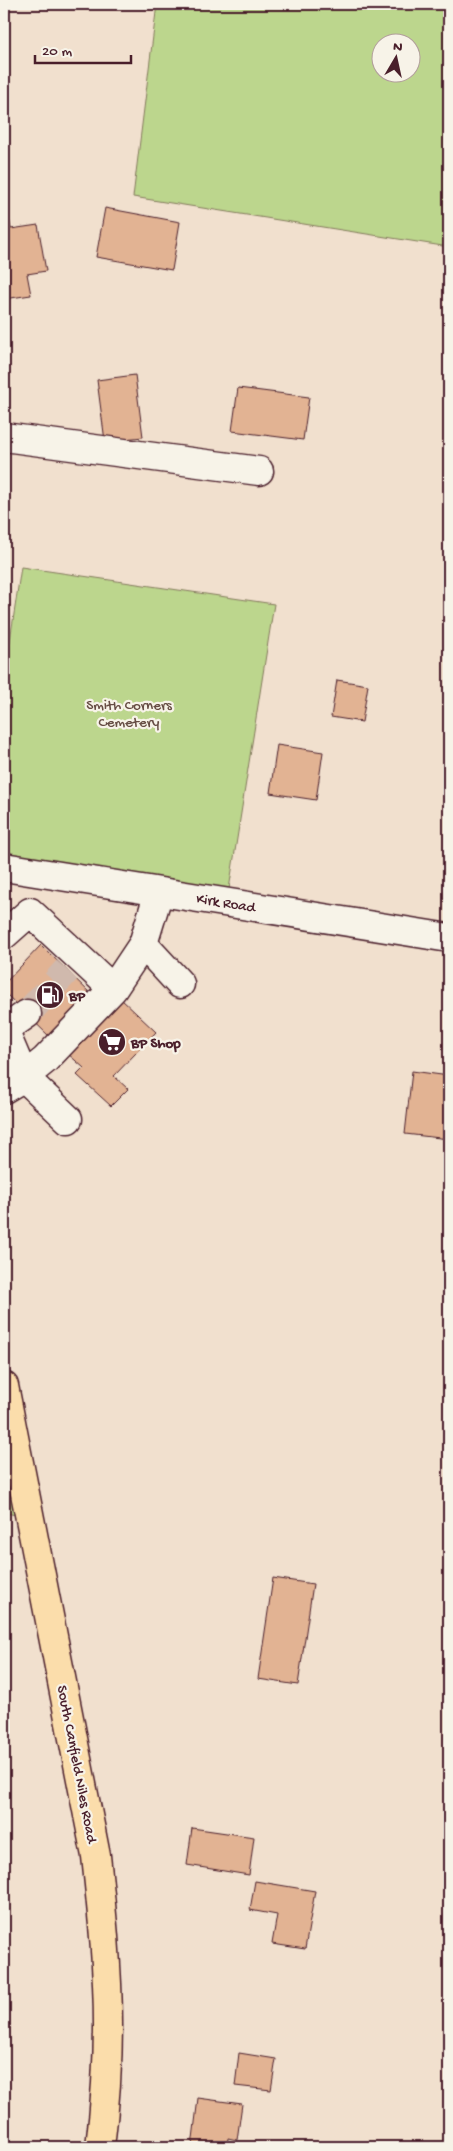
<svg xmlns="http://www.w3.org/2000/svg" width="453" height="2151" viewBox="0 0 453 2151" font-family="'Gochi Hand',sans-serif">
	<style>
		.green { fill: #bcd68d; stroke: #837a5c; fill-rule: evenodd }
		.building { fill: #e2b393; stroke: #4a1f2b }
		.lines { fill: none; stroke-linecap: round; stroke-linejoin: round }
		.minor-tunnel { stroke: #d0b9ad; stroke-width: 28; stroke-dasharray: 28 14; stroke-linecap: butt }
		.minor-casing { stroke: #4a1f2b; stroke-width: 31 }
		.major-casing { stroke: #4a1f2b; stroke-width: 31 }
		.minor { stroke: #f7f3e8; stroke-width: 28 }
		.major { stroke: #fbddab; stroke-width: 28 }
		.labels { text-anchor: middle; stroke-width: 4.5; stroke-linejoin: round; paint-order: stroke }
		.park-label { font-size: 15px; fill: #664d44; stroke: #f7f3e8 }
		.street-label { font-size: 15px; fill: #4a1f2b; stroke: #f7f3e8 }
		.poi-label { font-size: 15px; font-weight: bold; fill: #4a1f2b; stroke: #f7f3e8; text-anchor: start }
	</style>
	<rect width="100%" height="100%" fill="#f1e0ce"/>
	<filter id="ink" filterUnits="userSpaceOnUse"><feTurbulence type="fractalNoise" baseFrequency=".02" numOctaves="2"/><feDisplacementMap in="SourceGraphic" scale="10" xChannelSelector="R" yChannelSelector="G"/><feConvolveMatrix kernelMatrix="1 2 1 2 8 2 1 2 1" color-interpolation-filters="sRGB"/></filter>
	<g filter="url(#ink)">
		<path class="green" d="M157,4H449V247L133,197ZM380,42H410V72H380Z
			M21,567L274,604L227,902L4,867V681Z
			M4,1386L31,1517L4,1513Z"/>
		<path class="building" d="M39,4H73V5H39Z
			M4,197H5L11,229L38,225L46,271L27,274L31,295L4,299Z
			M105,208L180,222L172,270L96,257Z
			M135,375L143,437L105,441L97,380Z
			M238,388L309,397L303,440L232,431Z
			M337,680L368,685L362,722L331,717Z
			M277,745L323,752L316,800L270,793Z
			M41,945L96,999L55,1042L4,992V984Z
			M120,998L156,1032L114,1076L128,1089L111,1106L77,1075L84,1068L67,1053Z
			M412,1071L449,1076V1139L405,1134Z
			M449,1204V1234H445Z
			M273,1578L313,1584L298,1685L258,1679Z
			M192,1828L254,1837L249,1875L187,1865Z
			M255,1881L315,1891L305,1949L272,1944L277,1915L250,1910Z
			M239,2053L276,2059L271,2090L235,2086Z
			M198,2098L242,2104L237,2140L228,2138L227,2147H192Z"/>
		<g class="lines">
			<path class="minor-tunnel" d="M27,1014L67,970"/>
			<defs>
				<path id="minor" d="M4,437L259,471
					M4,867L449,938
					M4,935L30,912L113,989L45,1060L24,1077L68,1119
					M143,944L180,984
					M113,989L143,944L159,892
					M4,1030L24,1077L4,1089
					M4,1030L27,1014"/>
				<path id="major" d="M4,1386L96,1856C102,1912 108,1968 108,2025C108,2066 105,2106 100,2147"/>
			</defs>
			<use href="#minor" class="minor-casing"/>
			<use href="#major" class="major-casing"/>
			<use href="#minor" class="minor"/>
			<use href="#major" class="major"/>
		</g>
	</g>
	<defs>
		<symbol id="fuel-disc" viewBox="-11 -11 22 22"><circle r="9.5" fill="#4a1f2b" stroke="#f7f3e8"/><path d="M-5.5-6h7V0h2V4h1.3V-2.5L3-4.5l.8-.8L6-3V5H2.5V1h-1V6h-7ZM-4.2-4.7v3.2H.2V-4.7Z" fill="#fff"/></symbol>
		<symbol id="supermarket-disc" viewBox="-11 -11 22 22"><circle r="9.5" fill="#4a1f2b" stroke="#f7f3e8"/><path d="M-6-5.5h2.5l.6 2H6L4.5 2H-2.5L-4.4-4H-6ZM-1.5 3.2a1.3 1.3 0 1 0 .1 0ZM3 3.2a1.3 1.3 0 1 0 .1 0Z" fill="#fff"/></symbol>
	</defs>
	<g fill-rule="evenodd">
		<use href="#fuel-disc" x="34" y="979" width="32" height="32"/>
		<use href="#supermarket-disc" x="96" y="1026" width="32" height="32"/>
	</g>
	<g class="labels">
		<g class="park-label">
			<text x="129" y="709">Smith Corners<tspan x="129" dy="17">Cemetery</tspan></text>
		</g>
		<g class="street-label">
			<text transform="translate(226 902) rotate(9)" y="5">Kirk Road</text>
			<text transform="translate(78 1764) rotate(79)" y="5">South Canfield Niles Road</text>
		</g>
		<g class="poi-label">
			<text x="69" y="1000">BP</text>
			<text x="131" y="1047">BP Shop</text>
		</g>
	</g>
	<rect width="453" height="2151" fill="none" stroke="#f7f3e8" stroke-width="20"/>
	<rect x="10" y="10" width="433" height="2131" fill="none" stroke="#4a1f2b" stroke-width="2" filter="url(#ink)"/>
	<g transform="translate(396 58) rotate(9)"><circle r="24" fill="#f7f3e8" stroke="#b29e9c"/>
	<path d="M0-4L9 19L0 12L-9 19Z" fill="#4a1f2b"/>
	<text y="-8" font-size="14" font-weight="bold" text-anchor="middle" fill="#4a1f2b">N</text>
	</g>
	<path d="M35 55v8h96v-8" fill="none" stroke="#4a1f2b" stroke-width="2.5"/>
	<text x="42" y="55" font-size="15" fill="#4a1f2b" stroke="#f7f3e8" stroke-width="4" paint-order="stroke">20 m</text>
</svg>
